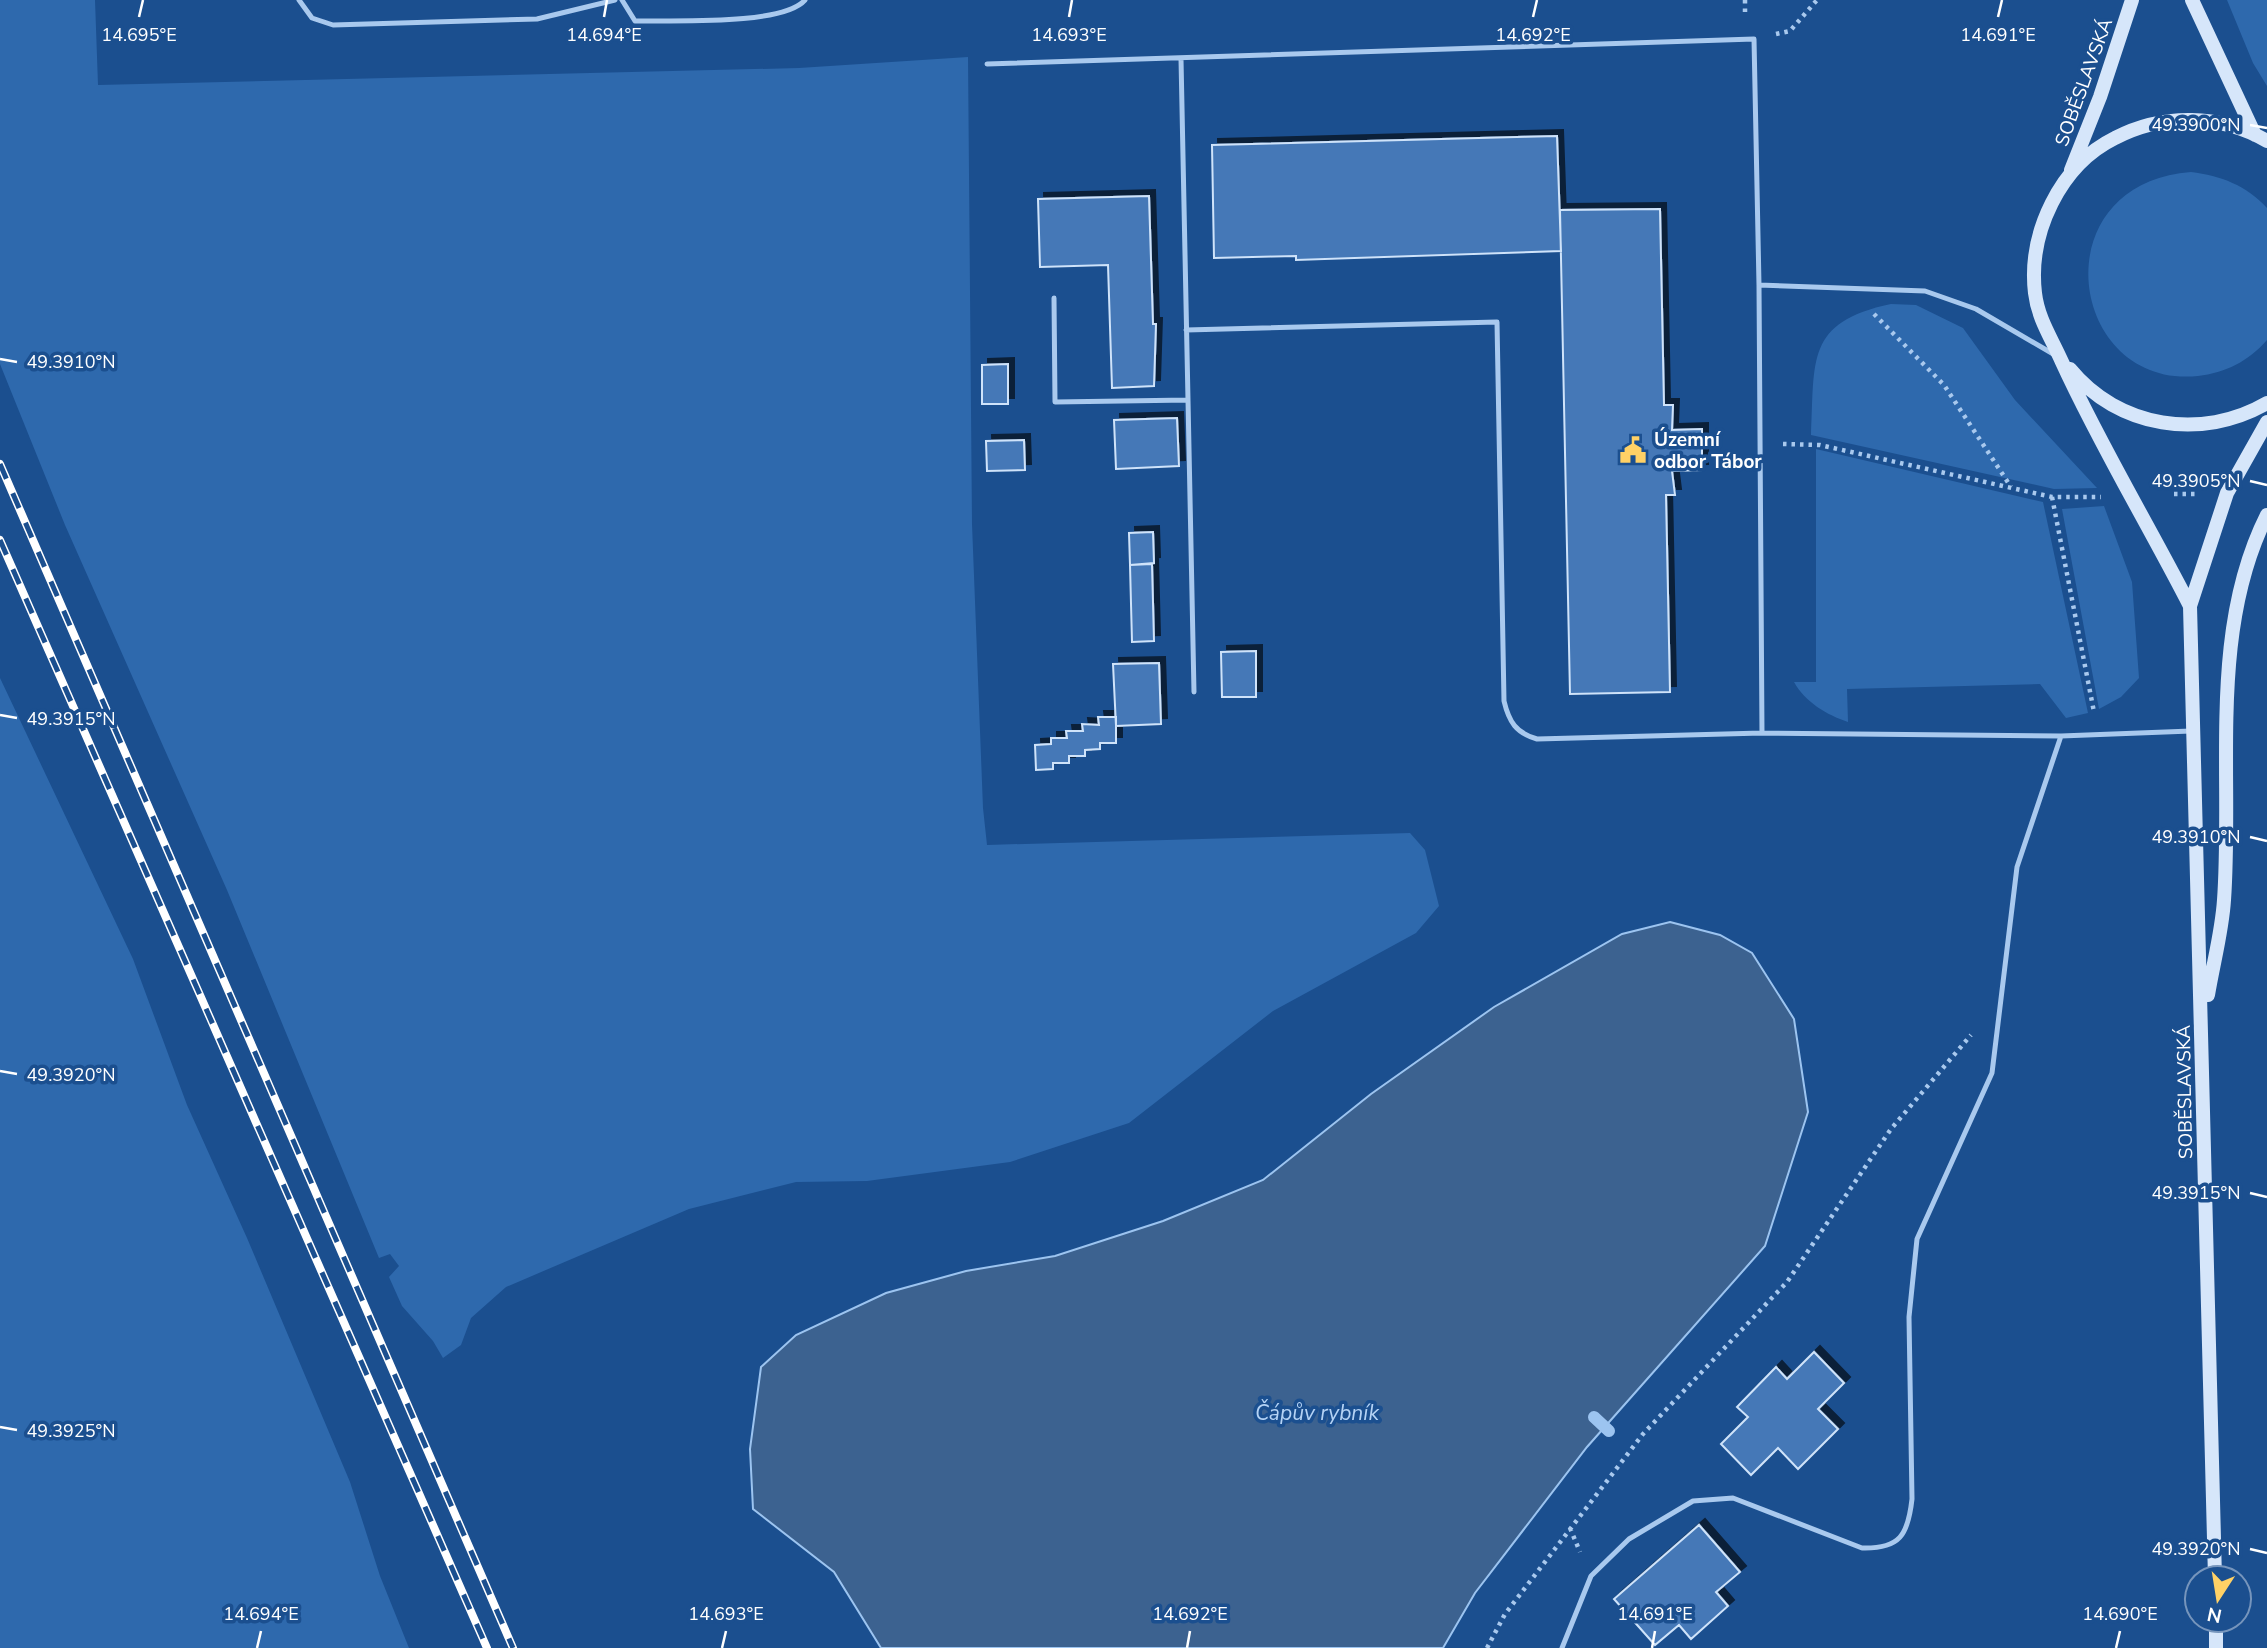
<svg xmlns="http://www.w3.org/2000/svg" width="2267" height="1648" viewBox="0 0 2267 1648" font-family="'Nunito Sans',sans-serif">
	<style>
		.green { fill: #2e69ad }
		.water { fill: #3c6290; stroke: #9cc4f0; stroke-width: 2 }
		.lines { fill: none; stroke-linecap: round; stroke-linejoin: round }
		.stream { stroke: #9cc4f0; stroke-width: 12 }
		.building { fill: #4478b7; stroke: #cfe3fa; stroke-width: 2; filter: url(#shadow) }
		.path { stroke: #a9c9ee; stroke-width: 4.5; stroke-dasharray: 3.5 5; stroke-linecap: butt }
		.lane { stroke: #a9c9ee; stroke-width: 5 }
		.secondary { stroke: #d6e6fa; stroke-width: 14 }
		.rail-casing { stroke: #fff; stroke-width: 8 }
		.rail { stroke: #1b4f8f; stroke-width: 5; stroke-dasharray: 16; stroke-linecap: butt }
		.ticks { fill: none; stroke: #fff; stroke-width: 2.5 }
		.labels { text-anchor: middle; stroke-width: 7; stroke-linejoin: round; paint-order: stroke }
		.street-label { font-size: 19px; fill: #fff; stroke: #1b4f8f }
		.poi-label { font-size: 19px; font-weight: bold; fill: #fff; stroke: #1b4f8f; text-anchor: start }
		.water-label { font-size: 21px; font-style: italic; fill: #b5d3f5; stroke: #1b4f8f }
		.ticks-label { font-size: 18px; text-anchor: middle; fill: #fff; stroke: #1b4f8f; stroke-width: 7; stroke-linejoin: round; paint-order: stroke }
	</style>
	<defs>
		<filter id="shadow"><feDropShadow dx="6" dy="-6" stdDeviation="0" flood-color="#0009"/></filter>
	</defs>
	<rect width="100%" height="100%" fill="#1b4f8f"/>
	<path class="green" d="M0,0H95L98,85L799,68L968,57L972,524L983,808L987,845L1410,833L1425,850L1439,906L1416,933L1273,1011L1129,1123L1010,1162L867,1181L796,1182L689,1209L506,1287L471,1318L461,1345L443,1358L433,1341L402,1306L389,1277L399,1266L390,1254L379,1258L227,890L65,525L0,364Z
		M2227,0H2267V86L2253,63Z
		M2191,172C2221,176 2246,185 2267,208V340C2249,361 2225,373 2198,376C2068,389 2039,184 2191,172Z
		M1891,304L1916,305L1963,328L2015,400L2097,488L2054,489L1811,435C1815,361 1805,322 1891,304Z
		M1816,449L2043,502L2088,713L2066,718L2040,684L1847,689L1848,722C1827,715 1805,702 1794,682H1816Z
		M2104,506L2132,582L2139,678L2121,697L2099,709L2062,509Z
		M0,678L133,959L187,1105L247,1238L350,1482L380,1576L409,1648H0Z"/>
	<path class="water" d="M1670,922L1720,935L1752,953L1794,1019L1808,1112L1765,1246L1587,1447L1475,1593L1443,1648H881L834,1572L753,1509L750,1449L761,1367L796,1335L886,1293L966,1271L1055,1256L1163,1221L1263,1180L1371,1094L1494,1007L1622,934Z"/>
	<g class="lines">
		<path class="stream" d="M1594,1417L1609,1431"/>
	</g>
	<path class="building" d="M1557,136L1561,251L1296,260V256L1214,258L1212,145Z
		M1149,196L1153,324H1156L1154,386L1112,388L1108,265L1040,267L1038,199Z
		M1660,209L1664,405H1673L1672,430L1702,429V470L1672,471L1675,495H1666L1670,692L1570,694L1560,210Z
		M1008,364V404H982V365Z
		M1177,418L1179,466L1116,469L1114,420Z
		M1024,440L1025,470L987,471L986,441Z
		M1153,532L1154,563L1130,565L1129,533Z
		M1152,564L1154,641L1132,642L1130,565Z
		M1256,651V697H1222L1221,652Z
		M1159,663L1161,724L1116,726L1113,664Z
		M1098,717H1116V743H1100V749L1085,750V756H1069V763H1053V769L1036,770L1035,745L1051,744V738H1067L1066,731H1083L1082,724L1099,725Z
		M1814,1352L1844,1383L1818,1409L1838,1429L1798,1469L1778,1448L1751,1475L1721,1444L1748,1417L1737,1407L1776,1367L1787,1379Z
		M1699,1525L1740,1572L1716,1592L1728,1606L1691,1639L1679,1625L1655,1645L1614,1599Z"/>
	<g class="lines">
		<path class="path" d="M1745,0V17
			M1776,34L1790,31L1817,0
			M1874,314L1944,385L2011,487
			M1783,444L1820,445L2052,497H2101
			M2174,494H2195
			M2052,497L2094,712
			M1570,1528L1580,1552
			M1487,1648L1505,1614L1643,1434L1787,1282L1891,1129L1971,1035"/>
		<path class="lane" d="M299,0L312,18L333,25L537,19L615,0
			M622,0L635,21C672,20 782,26 805,0
			M1181,59L1194,692
			M987,64L1754,39L1759,285L1762,733
			M1759,285L1925,291L1976,309L2055,355
			M1054,298L1055,402L1188,400
			M1186,330L1497,322L1504,701C1509,722 1516,733 1537,739L1762,733L2061,736L2191,731
			M1562,1648L1591,1576L1629,1539L1693,1501L1733,1498L1862,1548C1900,1549 1908,1535 1912,1499L1909,1317L1917,1239L1992,1073L2017,867L2061,736"/>
		<path class="secondary" d="M2192,0L2255,135
			M2071,170L2100,97L2132,0
			M2070,369C2118,428 2202,441 2267,403
			M2190,606C2148,524 2100,445 2062,362C2052,339 2038,319 2035,293C2028,233 2060,165 2115,138C2163,113 2221,114 2267,141
			M2208,995C2213,964 2222,932 2224,900C2233,774 2208,632 2267,515
			M2215,1578L2190,606L2227,493L2267,422
			M2216,1620V1648"/>
		<defs>
			<path id="rail" d="M0,464L513,1648
				M0,540L487,1648"/>
		</defs>
		<use href="#rail" class="rail-casing"/>
		<use href="#rail" class="rail"/>
	</g>
	<path class="ticks" d="M139,17L143,0M604,17L607,0M1069,17L1072,0M1533,17L1537,0M1998,17L2002,0M2250,125L2267,128M0,359L17,362M2250,481L2267,485M0,715L17,718M2250,837L2267,841M0,1071L17,1074M2250,1193L2267,1197M0,1427L17,1430M2250,1549L2267,1553M257,1648L261,1631M722,1648L726,1631M1187,1648L1190,1631M1652,1648L1655,1631M2116,1648L2120,1631"/>
	<defs>
		<symbol id="civic-bare" viewBox="-9 -9 18 18"><path d="M-.6-6.5H3V-4.5H.6V-3L4-1V1h2V6H-6V1h2V-1L-.6-3ZM-1.2 2.5V6h2.4V2.5Z" fill="#ffd166" stroke="#1b4f8f" stroke-width="2.5" paint-order="stroke"/></symbol>
	</defs>
	<g fill-rule="evenodd">
		<use href="#civic-bare" x="1614" y="431" width="38" height="38"/>
	</g>
	<g class="labels">
		<g class="street-label">
			<text transform="translate(2083 82) rotate(-70)" y="7">SOBĚSLAVSKÁ</text>
			<text transform="translate(2184 1092) rotate(-91)" y="7">SOBĚSLAVSKÁ</text>
		</g>
		<g class="poi-label">
			<text x="1654" y="446">Územní<tspan x="1654" dy="22">odbor Tábor</tspan></text>
		</g>
		<g class="water-label">
			<text x="1317" y="1420">Čápův rybník</text>
		</g>
	</g>
	<g class="ticks-label">
		<text x="139" y="41">14.695°E</text>
		<text x="604" y="41">14.694°E</text>
		<text x="1069" y="41">14.693°E</text>
		<text x="1533" y="41">14.692°E</text>
		<text x="1998" y="41">14.691°E</text>
		<text x="2196" y="131">49.3900°N</text>
		<text x="71" y="368">49.3910°N</text>
		<text x="2196" y="487">49.3905°N</text>
		<text x="71" y="725">49.3915°N</text>
		<text x="2196" y="843">49.3910°N</text>
		<text x="71" y="1081">49.3920°N</text>
		<text x="2196" y="1199">49.3915°N</text>
		<text x="71" y="1437">49.3925°N</text>
		<text x="2196" y="1555">49.3920°N</text>
		<text x="261" y="1620">14.694°E</text>
		<text x="726" y="1620">14.693°E</text>
		<text x="1190" y="1620">14.692°E</text>
		<text x="1655" y="1620">14.691°E</text>
		<text x="2120" y="1620">14.690°E</text>
	</g>
	<g transform="translate(2218 1599) rotate(192)"><circle r="33" fill="#1b4f8f" stroke="#7695bc" stroke-width="2"/>
	<path d="M0-5L12 26L0 18L-12 26Z" fill="#ffd166"/>
	<text y="-10" font-size="19" font-weight="bold" text-anchor="middle" fill="#ffffff">N</text>
	</g>
</svg>
